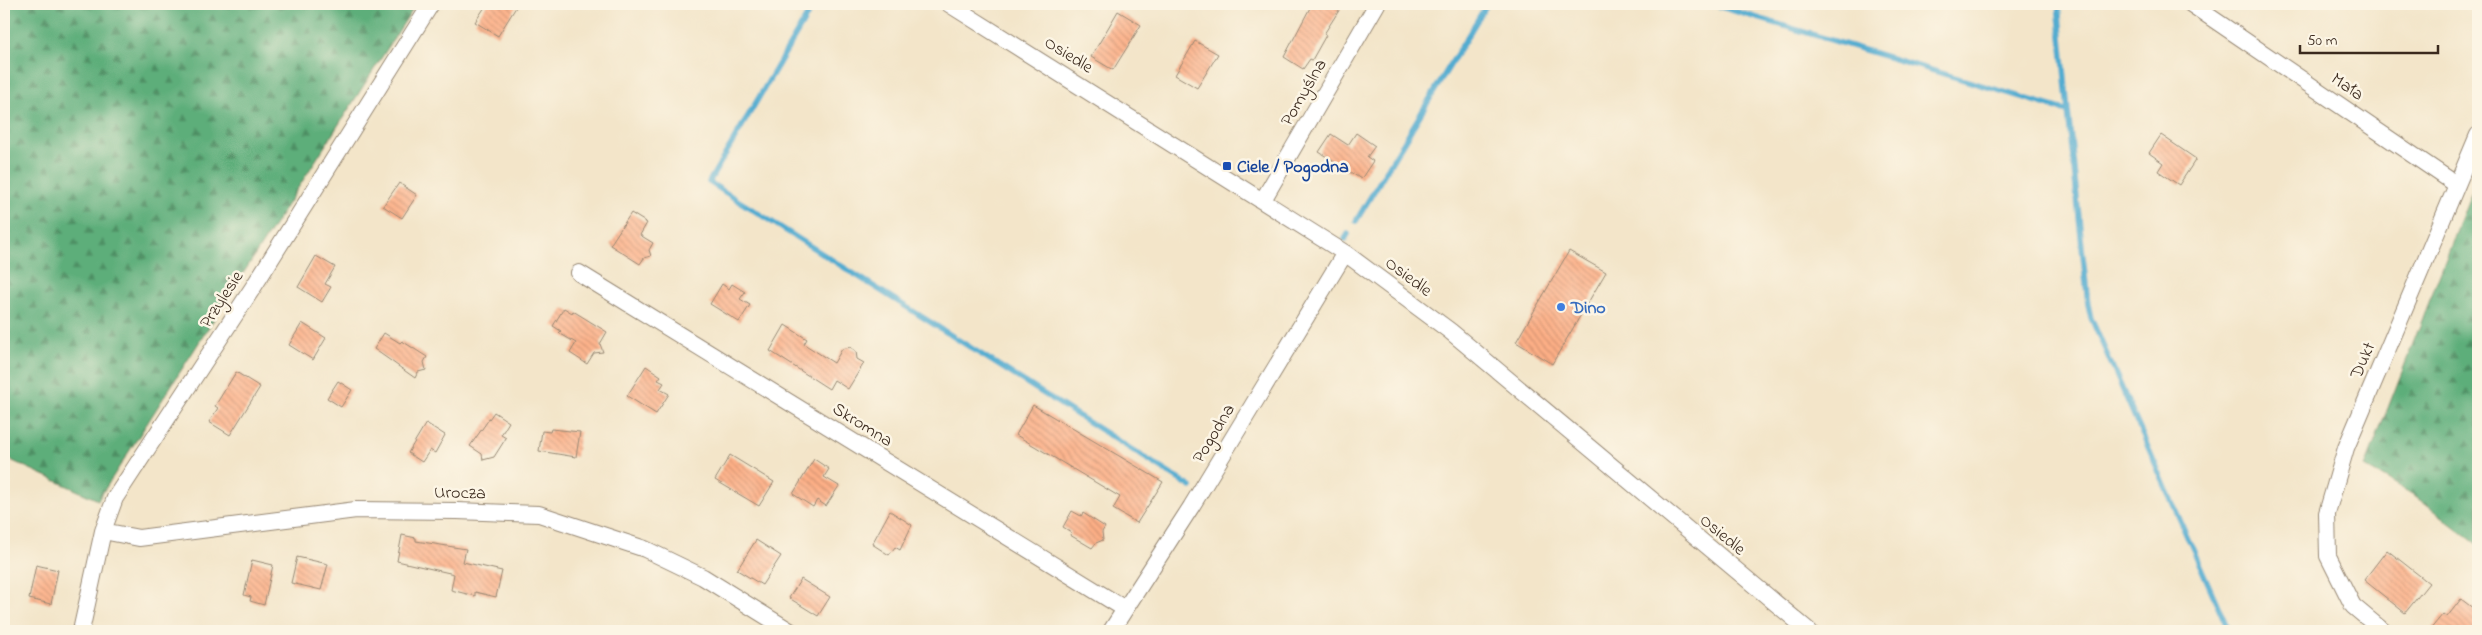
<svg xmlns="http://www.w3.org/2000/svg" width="2482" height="635" viewBox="0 0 2482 635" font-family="'Indie Flower',sans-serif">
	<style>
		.forest { fill: url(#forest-firs); stroke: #4c6c4c }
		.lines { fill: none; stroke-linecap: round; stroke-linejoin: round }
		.stream { stroke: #52acd0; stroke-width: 5.5 }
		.building { fill: url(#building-back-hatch) }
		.street-casing { stroke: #978874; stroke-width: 18 }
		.street { stroke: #fff; stroke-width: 16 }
		.transit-dot { fill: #1a4fb4; stroke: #fcf5e5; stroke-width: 2 }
		.shop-dot { fill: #3f7fe0; stroke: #fcf5e5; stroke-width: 2 }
		.labels { text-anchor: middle; stroke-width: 5; stroke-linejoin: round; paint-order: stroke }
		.street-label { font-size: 18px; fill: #3b2a1e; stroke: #fcf5e5 }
		.transit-label { font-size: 18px; font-weight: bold; fill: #164399; stroke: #fcf5e5; text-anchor: start }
		.shop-label { font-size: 18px; font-weight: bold; fill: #366cbe; stroke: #fcf5e5; text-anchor: start }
	</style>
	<defs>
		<pattern id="forest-firs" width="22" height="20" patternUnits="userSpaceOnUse" patternTransform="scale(1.25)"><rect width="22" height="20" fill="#5dae7a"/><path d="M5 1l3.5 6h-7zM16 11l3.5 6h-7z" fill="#4e8e63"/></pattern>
		<pattern id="building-back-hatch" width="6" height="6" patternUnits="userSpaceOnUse" patternTransform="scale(1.25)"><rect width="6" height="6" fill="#fdaf86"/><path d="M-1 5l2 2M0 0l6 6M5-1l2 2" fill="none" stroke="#ce8f6d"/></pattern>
	</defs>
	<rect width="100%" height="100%" fill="#fcf5e5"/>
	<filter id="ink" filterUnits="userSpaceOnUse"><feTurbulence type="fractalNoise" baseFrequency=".02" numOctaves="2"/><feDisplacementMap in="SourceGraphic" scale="10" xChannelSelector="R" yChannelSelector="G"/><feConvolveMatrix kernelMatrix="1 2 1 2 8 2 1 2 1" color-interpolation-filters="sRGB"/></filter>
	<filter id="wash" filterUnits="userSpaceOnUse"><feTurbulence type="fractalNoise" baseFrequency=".0096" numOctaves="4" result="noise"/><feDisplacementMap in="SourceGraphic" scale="20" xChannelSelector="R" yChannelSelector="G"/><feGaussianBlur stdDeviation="1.12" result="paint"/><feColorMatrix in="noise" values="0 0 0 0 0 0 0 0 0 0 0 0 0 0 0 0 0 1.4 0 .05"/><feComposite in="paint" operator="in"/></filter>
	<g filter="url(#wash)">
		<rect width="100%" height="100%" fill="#f3e5c9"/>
		<path class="forest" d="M4,4H416L98,500L4,457Z
			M2478,176V545L2412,494L2365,467Z"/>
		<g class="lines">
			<path class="stream" d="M814,4L709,182L1191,487
				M1711,4L2068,111L2088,304L2091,318L2229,631
				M2058,4L2068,111
				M1356,221L1487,4
				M1345,239L1348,234"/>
		</g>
		<g id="blocks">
			<path class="building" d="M487,4H518L498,36L475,22Z
				M1312,4H1343L1324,34L1326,35L1312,60L1310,59L1303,69L1284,57Z
				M1118,11L1141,25L1113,70L1091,57Z
				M1195,41L1218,54L1197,88L1175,75Z
				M1356,133L1375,146L1367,157L1373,161L1361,179L1319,152L1331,134L1348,145Z
				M2161,135L2196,159L2179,185L2158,171L2163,163L2149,153Z
				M399,183L417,195L402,218L383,206Z
				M631,213L647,223L640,235L653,243L649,250L651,256L644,258L640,264L610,245Z
				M1569,251L1606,272L1552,364L1516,342Z
				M316,256L335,267L325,284L331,287L322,302L298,287Z
				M722,284L729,289L732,284L745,292L740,299L750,305L739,322L710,304Z
				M564,308L572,313L573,311L607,332L600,344L603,352L594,353L587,364L570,353L576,343L559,333L561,331L553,326Z
				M302,323L326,338L313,360L289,345Z
				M785,325L807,339L804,344L834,363L842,349L850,347L856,351L857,359L864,363L848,389L834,380L829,389L770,351Z
				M384,333L400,343L402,341L427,357L424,362L426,370L418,372L415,378L374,349Z
				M646,366L661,376L658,380L664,383L660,389L669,394L656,414L627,396Z
				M236,372L260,387L230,435L209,422L218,408L215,406Z
				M338,381L352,390L341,407L327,398Z
				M1033,405L1163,482L1137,523L1113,509L1120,497L1016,435Z
				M494,412L509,422L501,435L506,438L494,457L483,460L482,454L470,446Z
				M426,423L445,435L435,453L430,450L422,462L408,453Z
				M551,429L580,432L576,457L539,451L542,431L550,432Z
				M730,455L774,482L759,506L715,480Z
				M814,459L829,469L824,477L839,486L826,506L817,500L813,507L793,494Z
				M890,511L912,525L900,550L895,547L889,555L872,544Z
				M1072,511L1081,516L1083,513L1105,527L1102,532L1103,540L1096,543L1092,548L1070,535L1071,532L1063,527Z
				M402,535L416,538V541L466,549L463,562L502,571L496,597L475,592V596L451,590L454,574L397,561Z
				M756,540L781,556L762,585L737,570Z
				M2387,550L2429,583L2405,613L2364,580Z
				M297,557L328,564L321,590L291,583Z
				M252,560L273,565L264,605L250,601L251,597L244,595Z
				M36,565L58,570L51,604L29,599Z
				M801,579L830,597L818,616L789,598Z
				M2461,599L2478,612V631H2429L2443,614L2447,617Z"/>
		</g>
	</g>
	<g filter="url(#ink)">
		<use href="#blocks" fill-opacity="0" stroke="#978874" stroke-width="1"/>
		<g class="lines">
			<defs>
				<path id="street" d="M949,4L1345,253L1450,331L1809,631
					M2191,4L2457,185
					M1263,200L1377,4
					M579,273L1125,609
					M103,531L139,538L356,510L457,511L539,514L645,549L703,577L790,631
					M81,631L103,531L115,498L254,286L431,4
					M1111,631L1191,507L1345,253
					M2383,631L2353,606L2328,556L2327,513L2346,448L2478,135"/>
			</defs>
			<use href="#street" class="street-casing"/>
			<use href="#street" class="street"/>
		</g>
	</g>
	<rect class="transit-dot" x="1222" y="161" width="10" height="10" rx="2.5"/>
	<circle class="shop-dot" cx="1561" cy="307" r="5"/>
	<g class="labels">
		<g class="street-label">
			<text transform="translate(1069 54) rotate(32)" y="6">Osiedle</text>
			<text transform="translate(2348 86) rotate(34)" y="6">Mała</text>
			<text transform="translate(1303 92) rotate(-60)" y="6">Pomyślna</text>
			<text transform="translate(1409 276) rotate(37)" y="6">Osiedle</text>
			<text transform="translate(221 299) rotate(-57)" y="6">Przylesie</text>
			<text transform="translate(2362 360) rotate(-67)" y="6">Dukt</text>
			<text transform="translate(863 424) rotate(32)" y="6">Skromna</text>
			<text transform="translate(1213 433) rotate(-59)" y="6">Pogodna</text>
			<text transform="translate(460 492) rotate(1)" y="6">Urocza</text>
			<text transform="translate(1723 534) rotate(40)" y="6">Osiedle</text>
		</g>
		<g class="transit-label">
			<text x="1237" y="172">Ciele / Pogodna</text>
		</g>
		<g class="shop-label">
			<text x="1571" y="313">Dino</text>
		</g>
	</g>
	<rect width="2482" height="635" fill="none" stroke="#fcf5e5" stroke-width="20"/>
	<path d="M2300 45v8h138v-8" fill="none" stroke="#3b2a1e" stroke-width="2.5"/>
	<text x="2307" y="45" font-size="15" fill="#3b2a1e" stroke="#fcf5e5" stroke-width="4" paint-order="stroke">50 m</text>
</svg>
